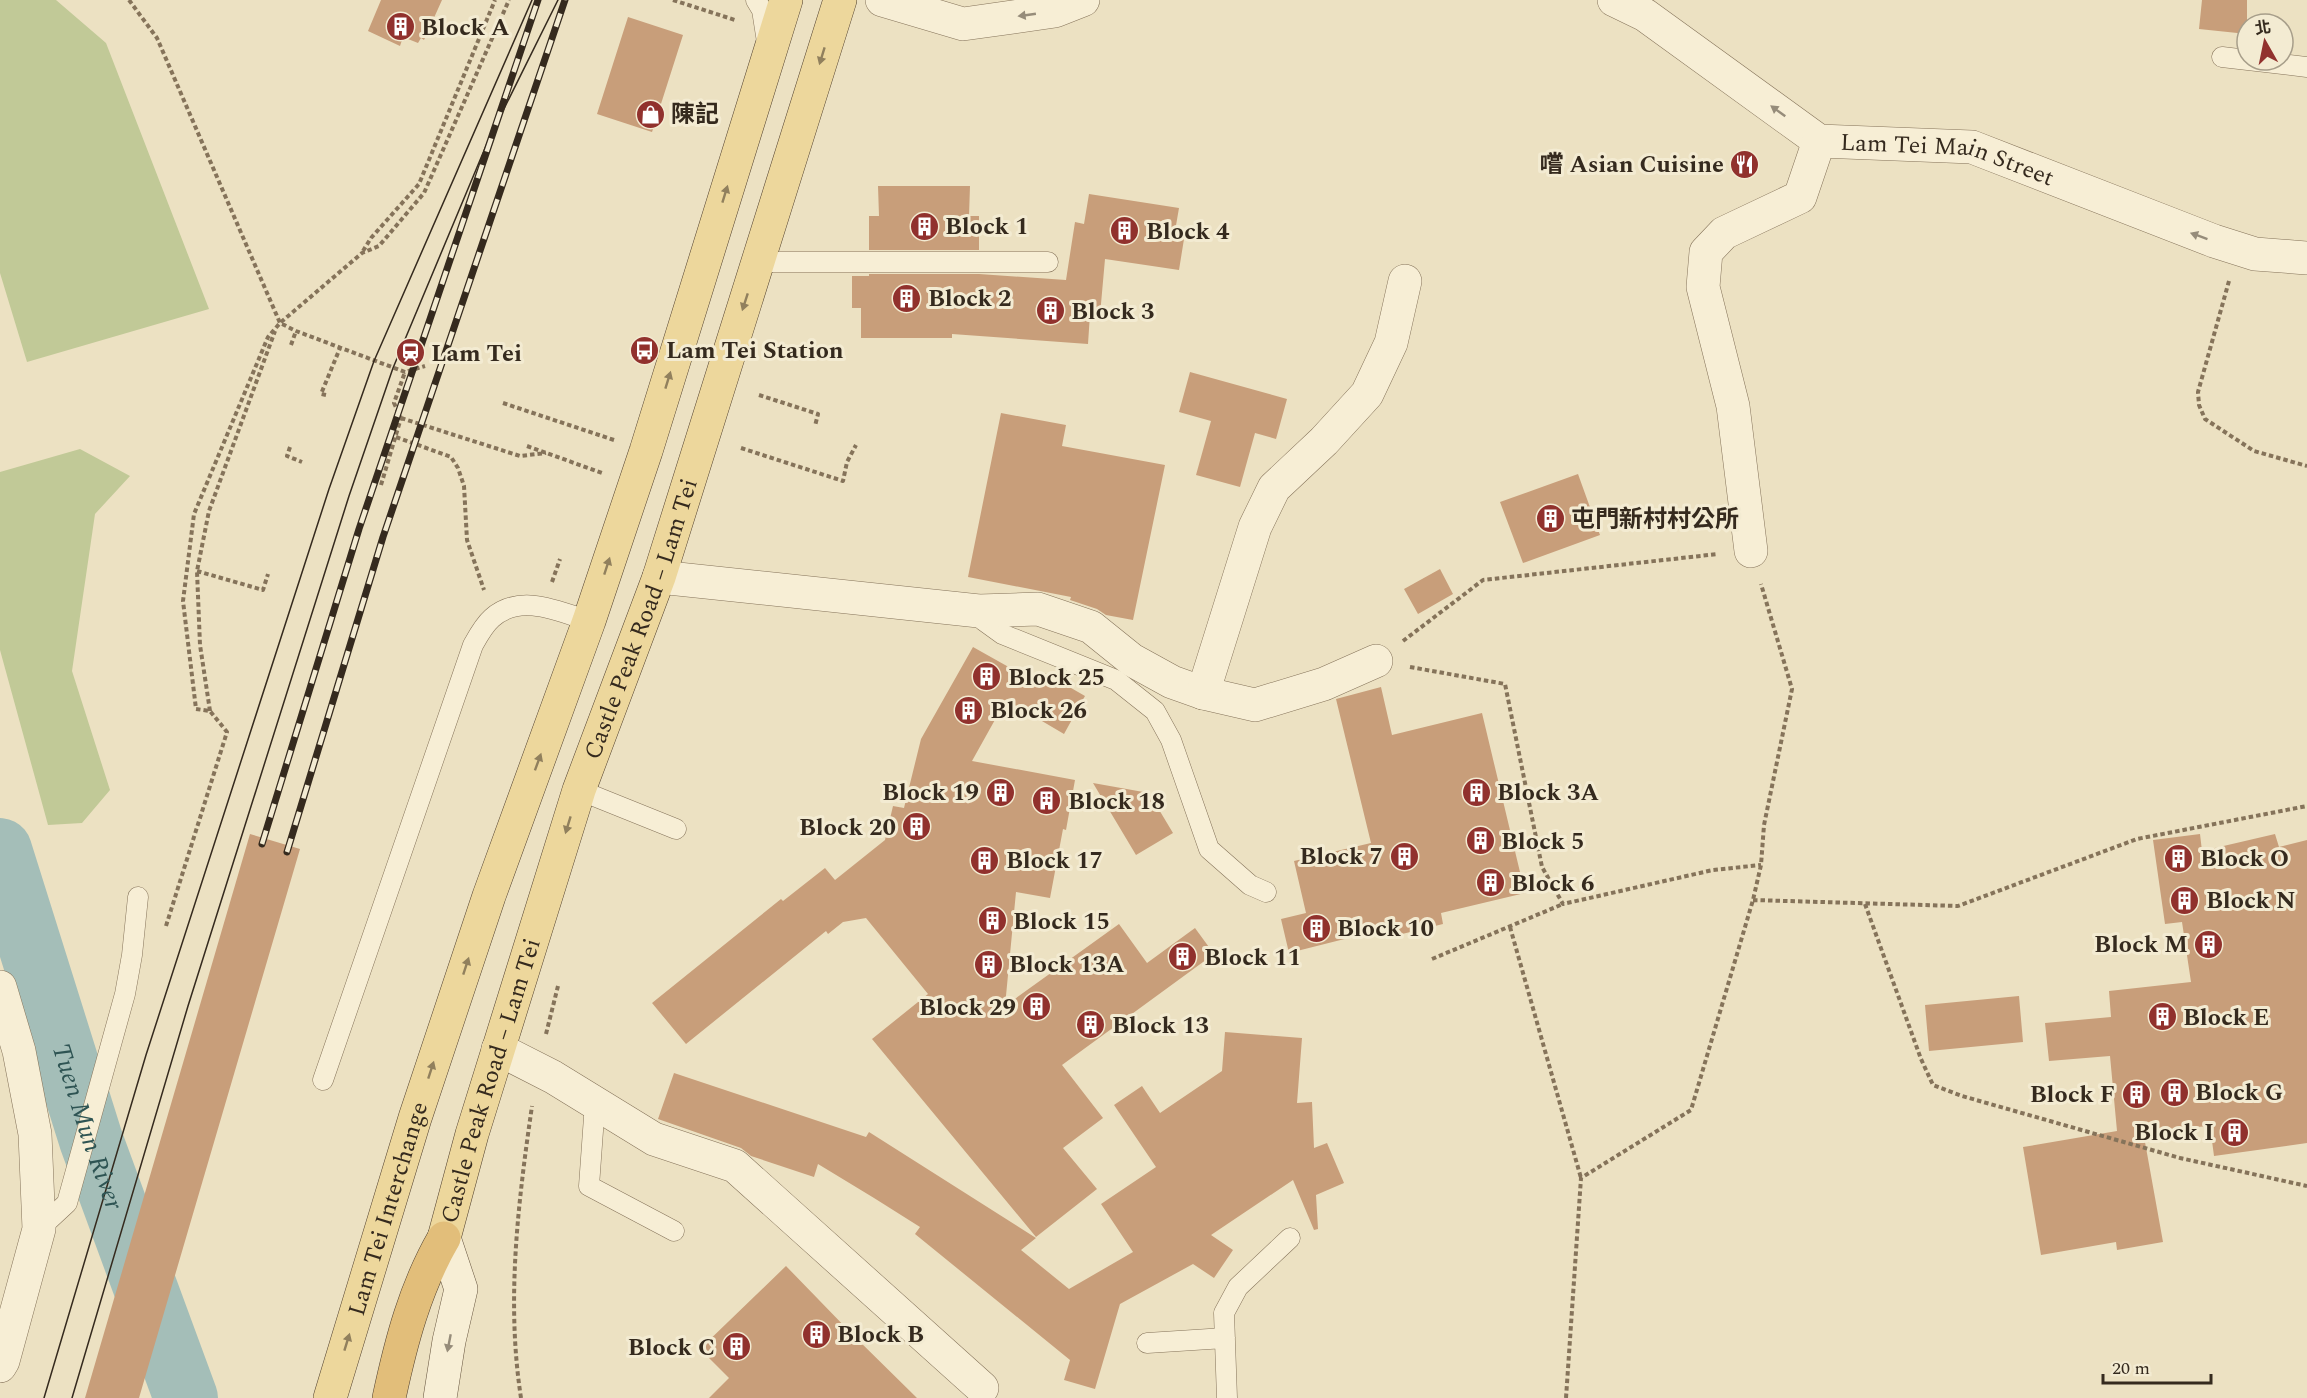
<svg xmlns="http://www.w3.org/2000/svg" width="2307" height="1398" viewBox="0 0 2307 1398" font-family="Spectral,'Noto Sans TC',serif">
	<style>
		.green { fill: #c1c997 }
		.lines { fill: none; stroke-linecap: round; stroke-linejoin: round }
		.river { stroke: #a4beb8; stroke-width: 64 }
		.building { fill: #c89e7a }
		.service-casing { stroke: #85735a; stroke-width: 21 }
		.minor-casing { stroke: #85735a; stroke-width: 34 }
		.secondary-casing { stroke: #66543e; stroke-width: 34 }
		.primary-casing { stroke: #52412f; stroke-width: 34 }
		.trunk-casing { stroke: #52412f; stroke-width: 34 }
		.path { stroke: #85735a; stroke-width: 4; stroke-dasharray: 4.5 3; stroke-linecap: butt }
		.service { stroke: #f7eed5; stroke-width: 20 }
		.minor { stroke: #f7eed5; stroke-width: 33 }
		.secondary { stroke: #f7eed5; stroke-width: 33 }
		.primary { stroke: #edd79c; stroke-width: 33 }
		.trunk { stroke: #e2be7a; stroke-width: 33 }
		.tram { stroke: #352a1e; stroke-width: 1.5 }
		.rail-casing { stroke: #352a1e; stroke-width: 7 }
		.rail { stroke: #f3ebd2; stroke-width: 4.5; stroke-dasharray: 14; stroke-linecap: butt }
		.oneway { fill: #968c7a }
		.oneway2 { fill: #91805d }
		.labels { text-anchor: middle; stroke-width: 6; stroke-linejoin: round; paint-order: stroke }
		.poi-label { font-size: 24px; font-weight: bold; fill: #352a1e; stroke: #f3ebd2; text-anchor: start }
		.street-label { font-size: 24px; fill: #352a1e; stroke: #f3ebd2 }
		.water-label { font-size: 26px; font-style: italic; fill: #2e5453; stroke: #f3ebd2 }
	</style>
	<rect width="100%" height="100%" fill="#ece1c2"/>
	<path class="green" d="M0,0H56L106,43L209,309L27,362L0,273Z
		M80,449L130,476L95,514L72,671L110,790L82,823L48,825L0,650V472Z"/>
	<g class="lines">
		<path class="river" id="s1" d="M0,850L91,1140L186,1398"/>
	</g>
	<path class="building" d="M381,0H442L424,40L421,38L418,43L403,37L400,46L368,31Z
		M2202,0H2247V34L2199,29Z
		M628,17L683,35L652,132L597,114Z
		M878,186H970L969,216H979V250H869V216H879Z
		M1089,194L1179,208L1174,237L1184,239L1179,270L1105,259L1100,315L1090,314L1088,344L952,334V338H861V308H852V276H869V274H979L1066,280L1075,222L1084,224Z
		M1190,372L1287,399L1276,439L1255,433L1240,487L1196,475L1211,421L1179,412Z
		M1001,413L1066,425L1062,446L1165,465L1133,620L1106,615L1097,609L1070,600L1071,597L968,577Z
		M1578,474L1600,535L1523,563L1500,502Z
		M1440,569L1453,594L1418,614L1404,589Z
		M973,647L1039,684L1045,673L1085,696L1064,734L1006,700L972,761L1075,780L1066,830L1063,829L1050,898L1016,892L1005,1006L1119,924L1147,963L1195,928L1214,954L1062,1065L1103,1118L1063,1148L1097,1189L1036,1237L872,1039L928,994L866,918L843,922L828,934L826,931L686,1044L652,1003L781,899L783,901L825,868L835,880L885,840L893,806L904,808L921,739Z
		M1381,687L1392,735L1482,713L1525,893L1441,913L1443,924L1398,935L1396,926L1289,953L1281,919L1306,913L1294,861L1371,843L1336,699Z
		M1093,783L1149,793L1173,833L1136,855Z
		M250,834L300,849L139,1398H85Z
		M2200,834L2202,851L2275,834L2279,847L2307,840V1143L2214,1156L2210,1126L2143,1131L2163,1242L2117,1250L2116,1242L2041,1255L2023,1147L2117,1131L2110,1056L2049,1061L2045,1023L2111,1017L2109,991L2191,982L2182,922L2165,924L2153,840Z
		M2019,996L2023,1042L1929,1051L1925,1005Z
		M1225,1032L1302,1038L1297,1103L1312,1102L1314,1148L1327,1143L1344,1183L1316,1195L1318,1229L1314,1230L1293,1180L1211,1235L1233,1250L1214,1278L1193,1264L1120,1304L1095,1389L1064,1380L1070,1360L915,1234L920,1227L874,1198L818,1164L814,1177L751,1156L741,1148L658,1119L674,1073L866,1137L869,1132L1036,1238L1021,1250L1069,1289L1133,1252L1101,1204L1156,1167L1114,1105L1142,1086L1160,1113L1222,1071Z
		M786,1266L851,1333L917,1398H709L729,1378L700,1349Z"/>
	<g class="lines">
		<defs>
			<path id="service" d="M756,0L762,10L767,42
				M2222,57L2307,67
				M757,262H1048
				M979,611L984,621L1002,634L1116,680L1155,711L1171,740L1209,849L1250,885L1266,892
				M579,790L676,829
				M323,1080L473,645C478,636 484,625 492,618C520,593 558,611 589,621
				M595,1103L589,1186L674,1231
				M39,1229L67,1203L125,994L132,955L138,897
				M1147,1343L1225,1338
				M1227,1398L1224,1313L1238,1287L1290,1238"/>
			<g id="minor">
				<path d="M882,0L963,24L1055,11L1083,0"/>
				<path id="s2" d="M1614,0L1645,15L1819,141L1972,147L2214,241L2255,254L2307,258"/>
				<path d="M1751,551L1733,406L1703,287L1706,252L1724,233L1800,197L1819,141"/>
				<path d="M659,577L979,611L1038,609L1091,627L1132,660L1172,682L1203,693L1255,705L1324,684L1376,661"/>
				<path d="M1203,693L1255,527L1274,488L1324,441L1367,394L1391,343L1405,281"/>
				<path d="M0,987L19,1051L35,1134L39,1229L3,1361L0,1366"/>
				<path d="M498,1049L553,1077L654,1139L735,1166L982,1388"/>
			</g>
			<path id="secondary" d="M440,1398L449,1341L461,1289L444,1238"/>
			<g id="primary">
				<path id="s3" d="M444,1238L472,1134L579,790L659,577L840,0"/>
				<path id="s4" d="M330,1398L415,1118L489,896L589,621L646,451L786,0"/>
			</g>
			<path id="trunk" d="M389,1398C401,1342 415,1288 444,1238"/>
		</defs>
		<use href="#service" class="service-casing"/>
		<use href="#minor" class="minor-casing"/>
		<use href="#secondary" class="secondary-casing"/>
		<use href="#primary" class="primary-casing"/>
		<use href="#trunk" class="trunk-casing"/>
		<path class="path" d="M129,0L157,38L280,323L296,331L405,372L425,366
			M673,0L735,20
			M363,251L371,238L419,184L495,0
			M2229,281L2198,392L2199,405L2205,419L2254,451L2307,466
			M291,345L296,331
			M326,395L321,394L340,348
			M759,395L818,414L815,426
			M503,403L614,440
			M401,418L520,456L546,453
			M396,437L451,457L458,468L464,486L467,540L484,590
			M527,446L602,473
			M290,447L287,456L302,462
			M741,448L843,481L847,462L856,445
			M381,485L401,418L394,403L405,372
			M197,571L263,590L268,574
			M552,582L560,559
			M1403,641L1483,580L1718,554
			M1410,667L1505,684L1542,867L1563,904L1713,870L1761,865
			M210,711L200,645L197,571L209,511L275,331
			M1753,900L1958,906L2137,839L2307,806
			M1865,904L1921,1059L1933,1085L1962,1096L2180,1158L2307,1186
			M166,926L227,732L210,711L196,709L183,601L194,514L268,337L280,323L362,253L379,246L424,193L509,0
			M1510,927L1581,1178
			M1432,959L1563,904
			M546,1034L558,986
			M521,1398C506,1301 518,1203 532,1106
			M1566,1398L1581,1178L1691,1110L1753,900L1761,865L1764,825L1792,689L1761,584"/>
		<use href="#service" class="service"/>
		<use href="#minor" class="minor"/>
		<use href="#secondary" class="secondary"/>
		<use href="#primary" class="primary"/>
		<use href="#trunk" class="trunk"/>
		<path class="tram" d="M44,1398L146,1055L329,489L374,361L532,0
			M72,1398L188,1006L349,496L393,368L488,141L558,0"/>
		<defs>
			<path id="rail" d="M262,844L359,529L538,0
				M287,852L383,537L565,0"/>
		</defs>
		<use href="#rail" class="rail-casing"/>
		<use href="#rail" class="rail"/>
	</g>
	<defs><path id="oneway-solid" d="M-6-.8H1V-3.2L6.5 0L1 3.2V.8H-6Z" transform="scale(1.5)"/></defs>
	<g class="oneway">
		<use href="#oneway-solid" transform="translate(1027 15) rotate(172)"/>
		<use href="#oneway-solid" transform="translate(1778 111) rotate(-144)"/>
		<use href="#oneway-solid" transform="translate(2199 236) rotate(-160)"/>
		<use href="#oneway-solid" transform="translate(449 1343) rotate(101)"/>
	</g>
	<g class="oneway2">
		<use href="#oneway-solid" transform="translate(822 56) rotate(107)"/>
		<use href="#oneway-solid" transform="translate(725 194) rotate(-73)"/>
		<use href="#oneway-solid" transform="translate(745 302) rotate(108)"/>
		<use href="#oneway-solid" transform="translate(668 380) rotate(-73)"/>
		<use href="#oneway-solid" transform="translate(607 566) rotate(-72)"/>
		<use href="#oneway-solid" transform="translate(538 762) rotate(-70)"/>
		<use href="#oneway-solid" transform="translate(568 825) rotate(107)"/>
		<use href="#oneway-solid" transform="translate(466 966) rotate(-72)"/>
		<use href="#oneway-solid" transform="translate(431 1070) rotate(-72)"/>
		<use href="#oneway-solid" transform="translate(347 1342) rotate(-73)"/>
	</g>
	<defs>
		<symbol id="building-disc" viewBox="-11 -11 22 22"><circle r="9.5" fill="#91312d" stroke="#f3ebd2"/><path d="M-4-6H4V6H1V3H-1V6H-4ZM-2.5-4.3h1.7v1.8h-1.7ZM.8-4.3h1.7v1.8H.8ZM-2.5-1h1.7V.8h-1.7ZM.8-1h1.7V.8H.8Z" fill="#fff"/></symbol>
		<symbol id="shop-disc" viewBox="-11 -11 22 22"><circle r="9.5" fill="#91312d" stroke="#f3ebd2"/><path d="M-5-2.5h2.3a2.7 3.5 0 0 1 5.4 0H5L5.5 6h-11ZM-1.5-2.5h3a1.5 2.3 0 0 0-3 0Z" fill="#fff"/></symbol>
		<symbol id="restaurant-disc" viewBox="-11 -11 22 22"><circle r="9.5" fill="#91312d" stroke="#f3ebd2"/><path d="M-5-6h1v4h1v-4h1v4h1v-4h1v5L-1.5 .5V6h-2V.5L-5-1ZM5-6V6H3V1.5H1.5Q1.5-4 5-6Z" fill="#fff"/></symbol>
		<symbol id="bus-disc" viewBox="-11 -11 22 22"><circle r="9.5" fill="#91312d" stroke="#f3ebd2"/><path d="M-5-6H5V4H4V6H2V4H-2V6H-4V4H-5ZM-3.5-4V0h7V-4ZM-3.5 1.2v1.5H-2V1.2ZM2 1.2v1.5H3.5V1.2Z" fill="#fff"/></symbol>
		<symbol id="station-disc" viewBox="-11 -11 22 22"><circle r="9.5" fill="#91312d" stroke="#f3ebd2"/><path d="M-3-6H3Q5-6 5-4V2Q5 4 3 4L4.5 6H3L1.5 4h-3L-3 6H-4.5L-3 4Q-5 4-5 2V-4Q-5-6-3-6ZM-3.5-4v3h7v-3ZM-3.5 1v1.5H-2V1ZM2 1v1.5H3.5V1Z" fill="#fff"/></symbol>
	</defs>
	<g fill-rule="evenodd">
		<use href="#building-disc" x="384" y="10" width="33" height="33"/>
		<use href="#shop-disc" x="634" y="98" width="33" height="33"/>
		<use href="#restaurant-disc" x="1728" y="148" width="33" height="33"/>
		<use href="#building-disc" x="908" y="210" width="33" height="33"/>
		<use href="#building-disc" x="1108" y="214" width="33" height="33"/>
		<use href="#building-disc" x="890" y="282" width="33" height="33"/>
		<use href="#building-disc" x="1034" y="294" width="33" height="33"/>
		<use href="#bus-disc" x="628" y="334" width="33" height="33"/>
		<use href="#station-disc" x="394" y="336" width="33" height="33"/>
		<use href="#building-disc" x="1534" y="502" width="33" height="33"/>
		<use href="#building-disc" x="970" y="660" width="33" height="33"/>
		<use href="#building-disc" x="952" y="694" width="33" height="33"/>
		<use href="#building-disc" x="984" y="776" width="33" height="33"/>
		<use href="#building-disc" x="1460" y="776" width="33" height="33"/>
		<use href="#building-disc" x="1030" y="784" width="33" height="33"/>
		<use href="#building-disc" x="900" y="810" width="33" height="33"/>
		<use href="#building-disc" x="1464" y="824" width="33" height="33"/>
		<use href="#building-disc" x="1388" y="840" width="33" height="33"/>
		<use href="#building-disc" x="2162" y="842" width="33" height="33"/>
		<use href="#building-disc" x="968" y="844" width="33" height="33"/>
		<use href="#building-disc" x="1474" y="866" width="33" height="33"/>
		<use href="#building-disc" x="2168" y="884" width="33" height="33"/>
		<use href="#building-disc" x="976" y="904" width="33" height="33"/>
		<use href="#building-disc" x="1300" y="912" width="33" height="33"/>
		<use href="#building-disc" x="2192" y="928" width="33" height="33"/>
		<use href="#building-disc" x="1166" y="940" width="33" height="33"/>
		<use href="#building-disc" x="972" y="948" width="33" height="33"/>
		<use href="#building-disc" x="1020" y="990" width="33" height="33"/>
		<use href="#building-disc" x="2146" y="1000" width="33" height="33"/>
		<use href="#building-disc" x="1074" y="1008" width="33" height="33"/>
		<use href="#building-disc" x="2158" y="1076" width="33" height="33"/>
		<use href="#building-disc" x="2120" y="1078" width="33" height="33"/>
		<use href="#building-disc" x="2218" y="1116" width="33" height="33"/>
		<use href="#building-disc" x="800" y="1318" width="33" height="33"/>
		<use href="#building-disc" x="720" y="1330" width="33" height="33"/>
	</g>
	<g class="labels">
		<g class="poi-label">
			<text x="421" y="35">Block A</text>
			<text x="671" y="122">陳記</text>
			<text x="1724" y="172" text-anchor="end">嚐 Asian Cuisine</text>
			<text x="945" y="234">Block 1</text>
			<text x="1146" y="239">Block 4</text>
			<text x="928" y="306">Block 2</text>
			<text x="1071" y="319">Block 3</text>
			<text x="666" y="358">Lam Tei Station</text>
			<text x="431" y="361">Lam Tei</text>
			<text x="1571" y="527">屯門新村村公所</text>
			<text x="1008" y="685">Block 25</text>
			<text x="990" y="718">Block 26</text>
			<text x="979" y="800" text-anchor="end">Block 19</text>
			<text x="1497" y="800">Block 3A</text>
			<text x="1068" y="809">Block 18</text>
			<text x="896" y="835" text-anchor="end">Block 20</text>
			<text x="1501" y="849">Block 5</text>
			<text x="1383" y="864" text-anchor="end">Block 7</text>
			<text x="2200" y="866">Block O</text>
			<text x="1006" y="868">Block 17</text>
			<text x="1511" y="891">Block 6</text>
			<text x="2206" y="908">Block N</text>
			<text x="1013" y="929">Block 15</text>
			<text x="1337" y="936">Block 10</text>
			<text x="2188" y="952" text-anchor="end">Block M</text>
			<text x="1204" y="965">Block 11</text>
			<text x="1009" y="972">Block 13A</text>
			<text x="1016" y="1015" text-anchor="end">Block 29</text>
			<text x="2183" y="1025">Block E</text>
			<text x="1112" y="1033">Block 13</text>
			<text x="2195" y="1100">Block G</text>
			<text x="2115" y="1102" text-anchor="end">Block F</text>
			<text x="2214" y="1140" text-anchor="end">Block I</text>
			<text x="837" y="1342">Block B</text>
			<text x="715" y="1355" text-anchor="end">Block C</text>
		</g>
		<g class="street-label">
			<text dy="8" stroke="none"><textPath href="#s2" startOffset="380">Lam Tei Main Street</textPath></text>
			<text dy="8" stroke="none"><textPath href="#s3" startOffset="650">Castle Peak Road – Lam Tei</textPath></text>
			<text dy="8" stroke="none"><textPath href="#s3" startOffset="164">Castle Peak Road – Lam Tei</textPath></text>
			<text dy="8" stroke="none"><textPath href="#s4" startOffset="198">Lam Tei Interchange</textPath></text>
		</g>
		<g class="water-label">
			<text dy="9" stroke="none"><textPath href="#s1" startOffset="290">Tuen Mun River</textPath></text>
		</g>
	</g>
	<g transform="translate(2265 42) rotate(351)"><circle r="28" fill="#f3ebd2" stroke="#a79e8a" stroke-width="1.5"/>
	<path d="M0-4.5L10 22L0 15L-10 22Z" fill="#91312d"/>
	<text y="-9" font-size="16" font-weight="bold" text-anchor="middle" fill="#352a1e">北</text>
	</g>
	<path d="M2103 1374v9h108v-9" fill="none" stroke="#352a1e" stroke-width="3"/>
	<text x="2112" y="1374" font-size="18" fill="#352a1e" stroke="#f3ebd2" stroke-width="4.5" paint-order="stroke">20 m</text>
</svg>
